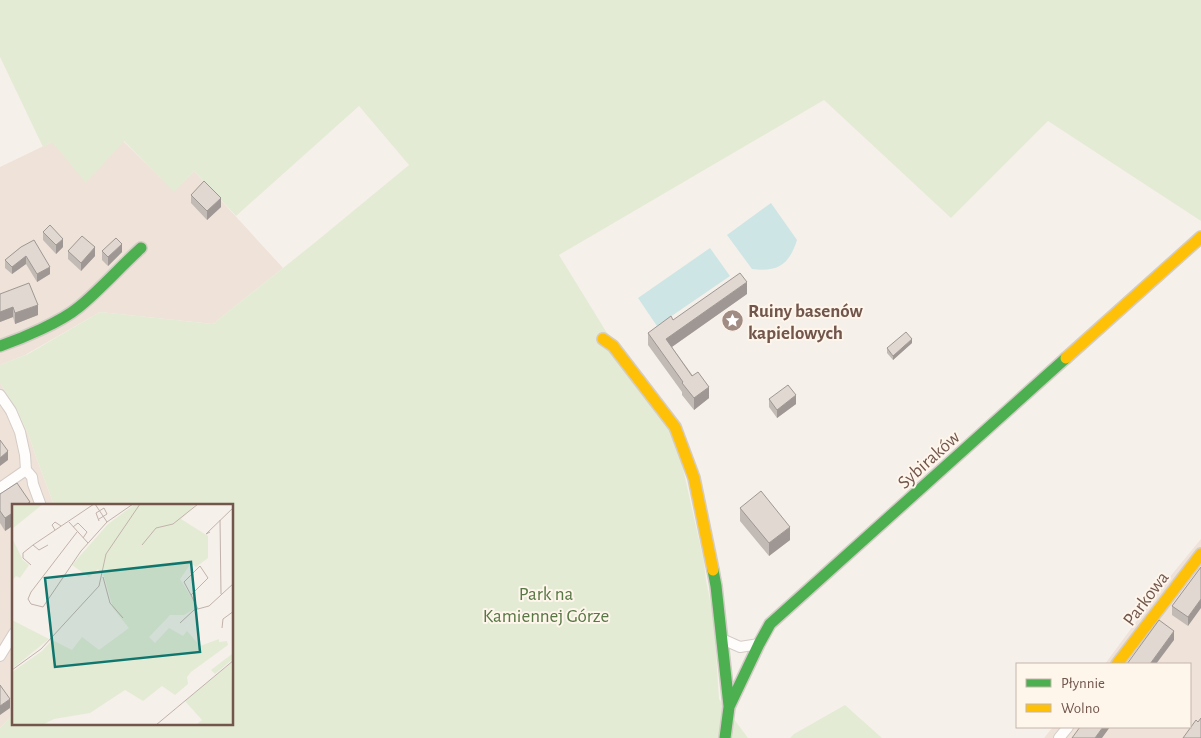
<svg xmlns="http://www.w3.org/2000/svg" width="1201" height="738" viewBox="0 0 1201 738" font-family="'Alegreya Sans',sans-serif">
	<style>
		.residential { fill: #efe2d8 }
		.green { fill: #e4ebd5 }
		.water { fill: #cde5e5 }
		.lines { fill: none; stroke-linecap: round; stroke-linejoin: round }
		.street-casing { stroke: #d4ccc7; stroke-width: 12 }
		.fast-casing { stroke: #d4ccc6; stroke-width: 14 }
		.slow-casing { stroke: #d4ccc6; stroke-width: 14 }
		.street { stroke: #fefdfc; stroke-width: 10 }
		.fast { stroke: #4caf50; stroke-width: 11 }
		.slow { stroke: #ffc107; stroke-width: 11 }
		.wall { fill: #c2bab5 }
		.shaded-wall { fill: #9e9793 }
		.building { fill: #e2d8d2; stroke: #9e9793 }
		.labels { text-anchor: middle; stroke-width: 4; stroke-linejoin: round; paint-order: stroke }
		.poi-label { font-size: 19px; font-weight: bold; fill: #72564c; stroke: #fef5eb; text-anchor: start }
		.street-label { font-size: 19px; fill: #72564c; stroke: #fef5eb }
		.park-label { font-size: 19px; fill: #577744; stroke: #fef5eb }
		.inset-road { fill: none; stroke: #c1b2ab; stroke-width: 1 }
		.view { fill: #0f766e; fill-opacity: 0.15; stroke: #0f766e; stroke-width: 2.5 }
		.inset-edge { fill: none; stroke: #72564c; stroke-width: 2.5 }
	</style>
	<rect width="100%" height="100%" fill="#f6f0ea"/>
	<path class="residential" d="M123,141L174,191L194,171L283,268L213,324L100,312L25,355L0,365V167L52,142Z
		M0,383L17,410L29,436L36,457L54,505L14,506V713L0,728Z
		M1201,539V738H1044L1053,727H1190V664H1105L1164,584Z"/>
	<path class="green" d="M0,0H1201V221L1048,121L951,218L824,100L559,255L639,385L673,435L680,455L704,562L706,580L714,620L719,699L748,738H0V728L14,713V724H232V506L54,505L36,457L29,436L17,410L0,383V365L28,354L100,312L213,324L318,240L409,165L359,106L236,216L194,171L174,192L124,141L86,183L52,142L43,147L0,57Z
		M845,705L882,738H790L794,734Z"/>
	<path class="water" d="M771,203L797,240C789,265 778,272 752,269L727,235Z
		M710,248L730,276L657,326L638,298Z"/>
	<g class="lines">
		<defs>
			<path id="street" d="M0,395L11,411L20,432L25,455L26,470L32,477L33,484L41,506
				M0,488L26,470
				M722,639L740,647L759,644
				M0,656L14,633
				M1059,738L1068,727"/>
			<path id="fast" d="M0,346C23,338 61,322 79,307C101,289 120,267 141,248
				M713,570L716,586L729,706
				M725,738L729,707L759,644L770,624L1066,358"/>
			<path id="slow" d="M603,339L613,346L675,427L694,478L713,570
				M1066,358L1201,237
				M1117,664L1201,554"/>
		</defs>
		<use href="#street" class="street-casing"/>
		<use href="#fast" class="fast-casing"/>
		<use href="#slow" class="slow-casing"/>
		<use href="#street" class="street"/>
		<use href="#fast" class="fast"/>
		<use href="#slow" class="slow"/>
	</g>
	<path class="wall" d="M191,195L221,207L207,220L191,203Z
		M43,232L63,247L56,254L43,240Z
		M21,247L50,274L37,282L26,264L12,274L5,268V260Z
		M68,251L95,256L81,271L68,259Z
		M102,251L122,252L108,266L102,260Z
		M0,294L38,315L15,324L13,317L0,322Z
		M747,294L672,347L709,398L694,410L682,395V392L648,345V333L673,320Z
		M912,343L893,360L887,353V348Z
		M769,399L796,404L777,418L769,407Z
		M0,494L30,506H14V525L5,531L0,523Z
		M740,508L790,540L769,556L740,521Z
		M1201,567L1188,626L1172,615V606Z"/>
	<path class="shaded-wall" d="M221,198V207L207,220V211Z
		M63,239V247L56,254V245Z
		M122,244V252L108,266V257Z
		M95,247V256L81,271V263Z
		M26,256V264L12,274V267Z
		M50,267V274L37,282V274Z
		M747,282V294L666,351V339Z
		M38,305V315L15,324V313Z
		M13,307V317L0,322V312Z
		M912,339V343L893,360V356Z
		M709,387V398L694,410V398Z
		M796,395V404L777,418V410Z
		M8,451V460L0,466V458Z
		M14,512V525L5,531V518Z
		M790,527V540L769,556V543Z
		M1201,599V608L1188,626V617Z
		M1174,631V640L1156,664H1150Z
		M10,699V708L0,715V706Z
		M1103,727H1110L1102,738H1095Z"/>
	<path class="building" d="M204,181L221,198L207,211L191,195Z
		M50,225L63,239L56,245L43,232Z
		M82,236L95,247L81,263L68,251Z
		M116,238L122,244L108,257L102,251Z
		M34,240L50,267L37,274L26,256L12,267L5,260L21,247Z
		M740,273L747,282L666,339L692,376L698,372L709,387L694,398L682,383L683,382L648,333L671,316L673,320Z
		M29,283L38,305L15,313L13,307L0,312V294Z
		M906,332L912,339L893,356L887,348Z
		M788,385L796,395L777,410L769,399Z
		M0,440L8,451L0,458Z
		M17,483L30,502L24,506H14V512L5,518L0,511V494Z
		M761,491L790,527L769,543L740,508Z
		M1201,567V599L1188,617L1172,606Z
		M1159,620L1174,631L1150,664H1127Z
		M0,685L10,699L0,706Z
		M1201,718V738H1183L1196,720L1198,722Z
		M1080,727H1103L1095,738H1072Z"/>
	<defs>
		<symbol id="sight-disc" viewBox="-11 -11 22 22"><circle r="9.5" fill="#a08c83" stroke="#fef5eb"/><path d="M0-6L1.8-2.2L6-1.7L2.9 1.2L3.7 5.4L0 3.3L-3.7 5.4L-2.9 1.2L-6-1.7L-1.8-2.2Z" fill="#fff"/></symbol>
	</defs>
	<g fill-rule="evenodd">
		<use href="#sight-disc" x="720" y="308" width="25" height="25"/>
	</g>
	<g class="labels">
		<g class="poi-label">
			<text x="748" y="317">Ruiny basenów<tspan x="748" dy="22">kapielowych</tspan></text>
		</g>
		<g class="street-label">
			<text transform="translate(928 459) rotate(-42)" y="7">Sybiraków</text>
			<text transform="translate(1145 598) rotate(-53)" y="7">Parkowa</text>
		</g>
		<g class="park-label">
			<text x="546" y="600">Park na<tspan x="546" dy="22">Kamiennej Górze</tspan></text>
		</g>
	</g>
	<g transform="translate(12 504)">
		<rect width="221" height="221" fill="#f6f0ea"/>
		<path d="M0,0H31L0,25ZM123,0H184L169,15L196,32V54L184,63L179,59L168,75L185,103L172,111H158L137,133L143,139L157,124L171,132L175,127L188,142L207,135V138L215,137L216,141L179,168L175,173L176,180L163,191L150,182L131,197L113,186L78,209L42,215L30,221H0V168L30,147L40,136L60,146L70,133L87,146L117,124L101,104L92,72L86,65L77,73L60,61L96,20ZM0,34L11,56L17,61L8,74L4,72L0,77ZM0,116L37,135L0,165ZM220,150L221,155L203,170L199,166ZM219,159L221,221H184L190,216L173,197Z" fill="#e4ebd5"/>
		<path class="inset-road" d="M83,0L95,18M87,15L95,10L92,4L84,9L87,17M208,16L209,90M57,18L76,39M61,23L66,19L75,28L71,34M43,26L40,21L43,18L49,22M65,28L19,88L16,95L19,100L31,103L69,47L95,18L121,0M198,28L194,30L222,3M21,41L82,0M130,41L144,24L161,20L186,0M19,61L11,54V49L21,41L27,46L36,41M91,73L98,99L111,114M179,91L172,78L188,62L196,74L179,91L186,105M168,119L182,106L197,102L222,79M210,124L211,115L222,107M0,166L29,145L87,82L94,50L128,0M144,221L222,156"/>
		<path class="view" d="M179,58L188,148L43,163L33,74Z"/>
		<rect width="221" height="221" class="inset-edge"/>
	</g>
	<rect x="1016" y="663" width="175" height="65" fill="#fef5eb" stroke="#c6b5ab"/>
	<rect x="1026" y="679" width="25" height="8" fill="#4caf50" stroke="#c6b5ab"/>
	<text x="1061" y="688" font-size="15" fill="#72564c">Płynnie</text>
	<rect x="1026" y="704" width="25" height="8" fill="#ffc107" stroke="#c6b5ab"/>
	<text x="1061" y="713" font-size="15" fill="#72564c">Wolno</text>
</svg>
